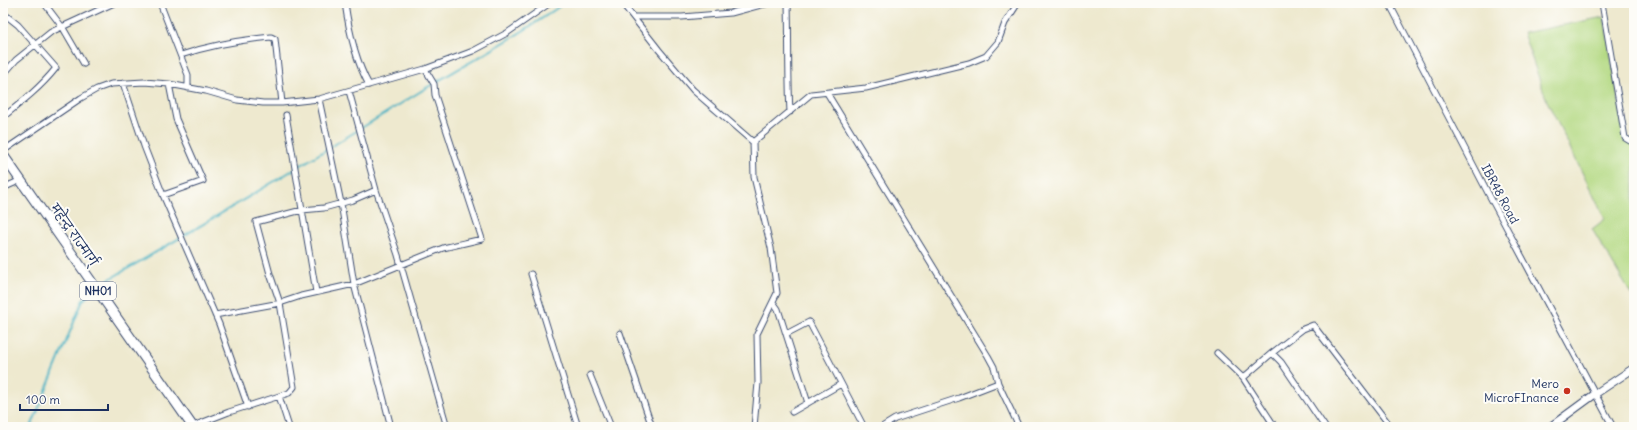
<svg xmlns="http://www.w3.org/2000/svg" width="1637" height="430" viewBox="0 0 1637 430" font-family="Delius,'Playpen Sans Deva',sans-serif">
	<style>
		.green { fill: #b4d983; stroke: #688470 }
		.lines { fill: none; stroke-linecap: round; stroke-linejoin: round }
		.stream { stroke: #48b3c5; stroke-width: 2 }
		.street-casing { stroke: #3b4b6f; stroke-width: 7 }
		.secondary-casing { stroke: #3b4b6f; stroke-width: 9 }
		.highway-casing { stroke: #3b4b6f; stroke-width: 11 }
		.street { stroke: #fff; stroke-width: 5 }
		.secondary { stroke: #fff; stroke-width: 7 }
		.highway { stroke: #fff; stroke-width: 9 }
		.poi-dot { fill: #c8321e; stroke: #fdfcf7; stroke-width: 1.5 }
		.labels { text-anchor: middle; stroke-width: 4; stroke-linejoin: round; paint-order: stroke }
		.shield { fill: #fdfcf7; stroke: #5f6c8c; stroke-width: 1 }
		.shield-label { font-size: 11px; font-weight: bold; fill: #1b2f5e }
		.street-label { font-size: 12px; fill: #1b2f5e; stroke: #fdfcf7 }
		.poi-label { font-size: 12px; fill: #1b2f5e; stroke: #fdfcf7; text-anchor: end }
	</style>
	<rect width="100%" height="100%" fill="#fdfcf7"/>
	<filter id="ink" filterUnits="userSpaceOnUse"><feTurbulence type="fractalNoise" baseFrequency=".025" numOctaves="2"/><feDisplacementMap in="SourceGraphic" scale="8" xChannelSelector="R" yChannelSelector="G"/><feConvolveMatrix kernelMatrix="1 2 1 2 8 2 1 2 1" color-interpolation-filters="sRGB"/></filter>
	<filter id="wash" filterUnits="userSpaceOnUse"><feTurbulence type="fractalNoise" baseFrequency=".012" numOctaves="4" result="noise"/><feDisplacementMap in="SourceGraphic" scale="16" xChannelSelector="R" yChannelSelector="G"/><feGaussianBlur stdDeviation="0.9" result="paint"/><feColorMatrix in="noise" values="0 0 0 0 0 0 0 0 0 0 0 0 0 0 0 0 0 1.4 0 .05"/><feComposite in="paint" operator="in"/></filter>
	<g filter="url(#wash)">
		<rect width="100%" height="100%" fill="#eee9cf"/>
		<path class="green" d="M1604,17L1625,138L1634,139V299L1592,229L1605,219L1547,101L1523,33Z"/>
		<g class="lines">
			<path class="stream" d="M99,287L108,280C212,220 315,157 418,93C467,63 518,37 564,3
				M31,427L83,300L94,291"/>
		</g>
	</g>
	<g filter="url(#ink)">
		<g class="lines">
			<defs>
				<path id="street" d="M44,3L63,28L84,64
					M160,3L188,75V88
					M345,3C349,31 355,60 369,85
					M622,3L659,50L693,90L753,142
					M788,3C789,39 788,76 790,112
					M1389,3L1488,193L1613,427
					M1602,3L1625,138L1630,141L1634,139
					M1391,5L1400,3
					M3,13L18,25L56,68C41,87 22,102 3,117
					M634,17H682L731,13L769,3
					M181,55C211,45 240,40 271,37L275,39L282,103
					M3,75L16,60L51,32L114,3
					M123,83L144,146L163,195L203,181L176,119L169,84
					M349,91L376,190L398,255L447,427
					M827,93L988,356L994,367L998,383L1019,427
					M319,99L341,203L354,284L391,427
					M286,115L316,292
					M3,151L81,98L97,89L111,84L144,82L169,84L206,91L237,100L263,103H282L319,99L425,69L473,51L507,33L550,3
					M3,188L21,180
					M163,195L219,324L248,407
					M531,274L578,427
					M773,302L778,309L808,403
					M215,315L280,303L270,274L256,222L302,210L324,208L353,200L376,190
					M620,333L652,427
					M786,334L809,322L864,427
					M1217,353L1243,378L1275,427
					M1272,353L1303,329L1313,325L1391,427
					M590,375L611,427
					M1243,378L1272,353L1281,362L1325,427
					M279,396L289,427
					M792,412L841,384
					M193,426L229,412L289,393L294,387L280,303L301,296L354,284L443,248L482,239L435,95L434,84L425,69
					M754,427L758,383L757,334L777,293L771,248L754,177L753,142L811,94L866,88L969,63L986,56L998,42L1005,23L1018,3
					M882,427L895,419L959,398L998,383"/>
				<path id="secondary" d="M1550,427L1595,394L1634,368"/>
				<path id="highway" d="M3,155L193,427"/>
			</defs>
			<use href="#street" class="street-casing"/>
			<use href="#secondary" class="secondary-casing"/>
			<use href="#highway" class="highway-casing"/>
			<use href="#street" class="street"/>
			<use href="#secondary" class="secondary"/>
			<use href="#highway" class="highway"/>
		</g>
	</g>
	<circle class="poi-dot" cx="1567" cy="391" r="4"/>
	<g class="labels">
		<rect class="shield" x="80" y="282" width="36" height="18" rx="3"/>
		<g class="shield-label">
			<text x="98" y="295">NH01</text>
		</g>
		<g class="street-label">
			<text transform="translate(1500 194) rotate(62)" y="4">IBR48 Road</text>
			<text transform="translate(74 235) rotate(55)" y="4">महेन्द्र राज्मार्ग्</text>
		</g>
		<g class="poi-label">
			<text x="1559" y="388">Mero<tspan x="1559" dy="14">MicroFInance</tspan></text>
		</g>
	</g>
	<rect width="1637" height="430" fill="none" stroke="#fdfcf7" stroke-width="16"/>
	<path d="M20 404v6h88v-6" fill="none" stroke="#1b2f5e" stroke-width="2"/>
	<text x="26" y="404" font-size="12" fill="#1b2f5e" stroke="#fdfcf7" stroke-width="3" paint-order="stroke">100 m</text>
</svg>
